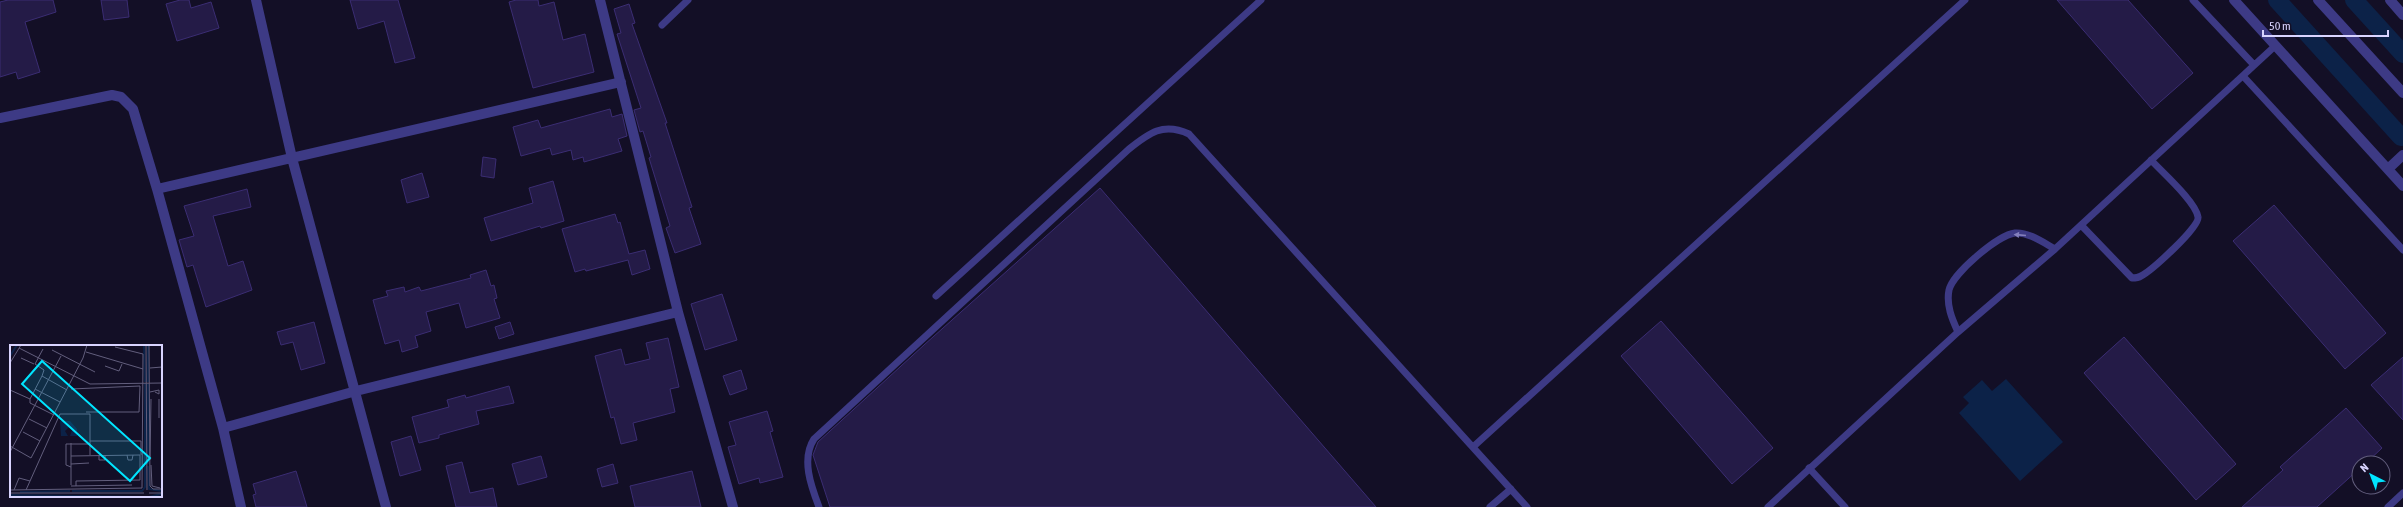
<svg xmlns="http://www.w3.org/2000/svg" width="2403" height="507" viewBox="0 0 2403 507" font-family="'Asap Condensed',sans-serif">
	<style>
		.water { fill: #0c2248 }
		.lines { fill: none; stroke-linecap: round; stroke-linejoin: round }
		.canal { stroke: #0c2248; stroke-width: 18 }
		.building { fill: #241b47; stroke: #3b2d73 }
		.service { stroke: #3d3a85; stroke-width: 7 }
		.minor { stroke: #3d3a85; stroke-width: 10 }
		.tertiary { stroke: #3d3a85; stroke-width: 10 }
		.oneway { fill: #837fbc }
		.inset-river { fill: none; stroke: #0c2248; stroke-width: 2 }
		.inset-road { fill: none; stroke: #625e7d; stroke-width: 1 }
		.view { fill: #00e5ff; fill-opacity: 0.15; stroke: #00e5ff; stroke-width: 2 }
		.inset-edge { fill: none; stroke: #d9d4ff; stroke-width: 2 }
	</style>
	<rect width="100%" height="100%" fill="#130f26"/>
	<path class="water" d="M2006,379L2063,442L2020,481L1959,413L1969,403L1963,397L1982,380L1992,391Z"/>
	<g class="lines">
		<path class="canal" d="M2277,0L2401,137
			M2354,0L2403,54"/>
	</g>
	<path class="building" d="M8,0H53L56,12L25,22L40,72L18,79L16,72L0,77V2Z
		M101,0H127L129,17L104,20Z
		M180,0H189L191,8L211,2L219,28L177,41L166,4Z
		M350,0H398L415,58L395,63L384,21L358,29Z
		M516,0H538L539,6L554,2L563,40L585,34L594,72L533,88L509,2Z
		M2057,0H2128L2193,73L2152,109Z
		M629,4L635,23L632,24L667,123H665L692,207L689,208L701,244L675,253L666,228L670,226L649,158L651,157L643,131L640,132L634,110L641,108L617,34L621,33L614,9Z
		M610,109L612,117L622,114L627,136L618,139L622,151L584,162L583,157L573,160L571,150L552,155L550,148L521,156L513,127L538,120L541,128Z
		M483,157L496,159L494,178L481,176Z
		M422,173L429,197L407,203L401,180Z
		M553,181L564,221L541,228L540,226L491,241L484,218L533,203L529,188Z
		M1100,188L1376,507H830L813,455L818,442L924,345Z
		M247,189L251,207L213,216L228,266L243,261L252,290L206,307L193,265L187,267L179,240L194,236L184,206Z
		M2274,205L2386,333L2345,369L2233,241Z
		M615,214L618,223L620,222L629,254L645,250L650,269L632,275L628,260L586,271L585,269L575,272L562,229Z
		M486,270L491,286L494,285L497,298L494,299L500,318L466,328L459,303L426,312L431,331L415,336L418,347L402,352L399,340L385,344L373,300L388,296L386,291L404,287L405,292L419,287L421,291L471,278L470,275Z
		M722,294L737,340L705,350L691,304Z
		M1661,321L1773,448L1732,484L1621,356Z
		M314,322L325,363L301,370L293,342L281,345L277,332Z
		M510,322L514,334L499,339L495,327Z
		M2124,337L2236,464L2196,500L2084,373Z
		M668,338L679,387L670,389L675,412L633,423L637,440L621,444L614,417L611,418L595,356L621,349L625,365L650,359L646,343Z
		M2403,357V420L2371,385Z
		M741,370L747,389L730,395L723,376Z
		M509,386L514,403L476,411L479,424L439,435V438L419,443L412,417L449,407L447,400L465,395L466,398Z
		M2346,408L2382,448L2366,463H2359V469L2317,507H2242L2283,470L2280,467Z
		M767,411L773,431L770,432L783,477L760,483L759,478L739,484L728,447L736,445L729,422Z
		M411,436L421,470L400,476L391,442Z
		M541,456L547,477L518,485L512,464Z
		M462,462L470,493L493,488L497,507H456L446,466Z
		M613,464L618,483L602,487L597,469Z
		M296,471L307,507H256L253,495L256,494L253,484Z
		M692,471L701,507H635L630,486Z"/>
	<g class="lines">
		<path class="service" d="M2193,0L2254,65
			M662,25L688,0
			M2243,76L2403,250
			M2081,225L2132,278C2135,278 2138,278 2141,276C2151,271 2200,227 2198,217C2196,202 2162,172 2151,160
			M936,296L1261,0
			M1958,332C1952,319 1946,305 1949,290C1953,273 1998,235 2015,233C2029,232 2044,243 2055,249
			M1473,447L1965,0
			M1809,468L1845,507
			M819,507C811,486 801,459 814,439L1129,149C1149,133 1163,122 1189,134L1527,507
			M1490,507L1511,489
			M1768,507L1958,332L2055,249L2275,46
			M2388,507L2403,493"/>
		<path class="minor" d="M256,0L292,158L386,507
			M600,0L678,312L733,507
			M2234,0L2403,186
			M2390,0L2403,15
			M0,118L112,95L121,97L133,109L157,189
			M2388,169L2403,155
			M223,428L356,391L678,312
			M241,507L223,428L157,189L621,82"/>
		<path class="tertiary" d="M2318,0L2403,93"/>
	</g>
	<defs><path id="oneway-solid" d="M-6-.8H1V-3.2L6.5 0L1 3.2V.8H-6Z"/></defs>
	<use class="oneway" href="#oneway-solid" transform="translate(2020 235) rotate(-175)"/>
	<g transform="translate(10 345)">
		<rect width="152" height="152" fill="#130f26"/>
		<path d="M50,76H60L67,84V91H60L62,85L59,82L55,86L58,91H51Z" fill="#0c2248"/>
		<path class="inset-river" d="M134,0L135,37M138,0V37M0,11L7,0M135,38V119M138,39V119M138,121L139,144L152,146M62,146H132L135,142V121M10,147L60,146M0,150L134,152M139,152L151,149"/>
		<path class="inset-road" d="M136,0L137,145M139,0L140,141L143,144H152M9,3L80,39L152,38M42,5L85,27M76,7L133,24M11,13L24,19M0,18L11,0M95,21L109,26L112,19M140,23L152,22M32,31L34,25L25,19L33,4M25,44L50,57M61,44L130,41M0,45L20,54M140,47L149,45V49L145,47M149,54V73M76,67H129L130,41M44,70L20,58V54L32,31L57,45M19,74L37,83M13,87L30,96M80,96H131V110M0,101L21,113L73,13L77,0M0,107L51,11M89,110V115H95V111M117,110L118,115H122L123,110M61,111L130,110M140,115L141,54M61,119L79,118M141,120L142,141L150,143M61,122L56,120V99H80M61,140V98M61,141L122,140M66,141V136L130,135V110M0,145L132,143L133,9L105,2M4,145L9,133L20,136M16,145L50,69H80V110M0,148H134M139,148H152"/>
		<path class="view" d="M32,16L140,113L120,136L12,39Z"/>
		<rect width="152" height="152" class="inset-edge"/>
	</g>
	<g transform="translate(2371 475) rotate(318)"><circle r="19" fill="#130f26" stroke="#625e7d"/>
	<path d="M0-3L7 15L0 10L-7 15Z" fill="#00e5ff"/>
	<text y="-6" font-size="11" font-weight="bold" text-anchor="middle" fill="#d9d4ff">N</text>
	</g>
	<path d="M2263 30v6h125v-6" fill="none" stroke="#d9d4ff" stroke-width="2"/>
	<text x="2269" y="30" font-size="12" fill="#d9d4ff" stroke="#130f26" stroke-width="3" paint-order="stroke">50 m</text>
</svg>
